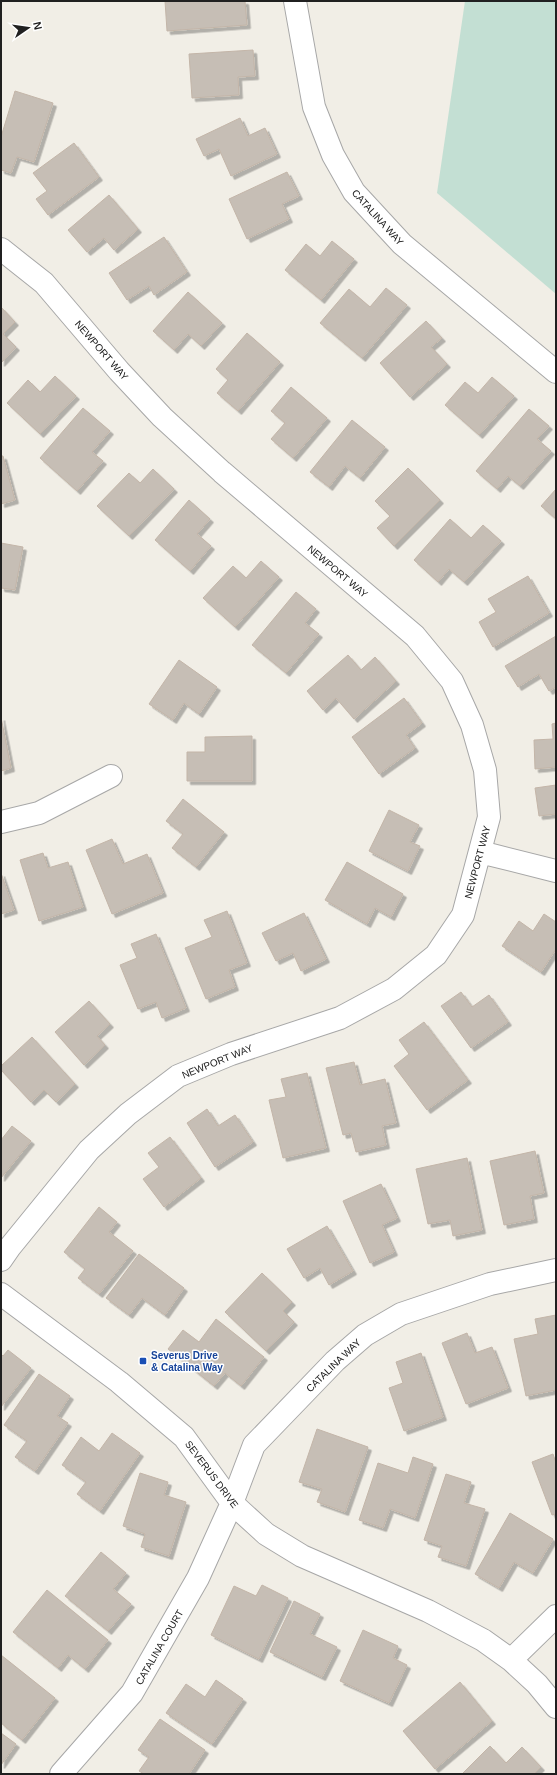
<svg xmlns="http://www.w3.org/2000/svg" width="557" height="1775" viewBox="0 0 557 1775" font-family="Arial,sans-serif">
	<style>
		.wetland { fill: #c3dfd3 }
		.building { fill: #c6beb5; stroke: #c3b5a8; filter: url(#shadow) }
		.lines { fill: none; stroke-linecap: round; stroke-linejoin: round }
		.minor-casing { stroke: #a7a7a7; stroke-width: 24 }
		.minor { stroke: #fff; stroke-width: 22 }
		.transit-dot { fill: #1a4fb4; stroke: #fff; stroke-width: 1.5 }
		.labels { text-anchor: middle; stroke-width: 3; stroke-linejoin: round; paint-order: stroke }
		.street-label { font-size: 10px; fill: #202020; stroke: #fff }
		.transit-label { font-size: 10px; font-weight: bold; fill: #164399; stroke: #fff; text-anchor: start }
	</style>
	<defs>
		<filter id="shadow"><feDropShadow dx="3.5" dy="3.5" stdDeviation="0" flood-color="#0004"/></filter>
	</defs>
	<rect width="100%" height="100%" fill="#f1eee6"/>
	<path class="wetland" d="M465,1H556V294L437,193Z"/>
	<path class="building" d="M165,1H245L247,25L167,31Z
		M253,50L255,76L238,77L239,95L192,98L189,54Z
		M15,91L53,103L34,162L17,157L11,173L1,170V137Z
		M240,118L248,136L265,128L277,154L231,176L219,149L204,156L196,139Z
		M74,143L99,177L48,215L36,199L47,191L33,173Z
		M287,172L299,196L282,204L289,219L247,239L229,199Z
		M109,195L138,229L114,250L104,238L87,252L68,230Z
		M164,237L187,272L154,295L149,286L127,300L109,273Z
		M332,241L354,259L321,300L285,270L306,244L320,256Z
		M386,288L407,305L362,358L320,323L349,289L370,307Z
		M188,292L222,323L201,346L188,334L174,350L153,331Z
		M1,307L15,322L3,334L16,347L1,363Z
		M426,321L442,338L431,347L447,364L410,397L380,363Z
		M247,333L280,362L238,411L217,393L228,380L216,369Z
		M55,376L76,396L40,434L7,403L28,380L40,392Z
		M492,377L514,396L479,435L445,405L465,382L478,393Z
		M291,387L327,418L293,458L271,439L285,423L271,411Z
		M83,408L110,431L92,452L103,461L77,491L40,458Z
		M529,409L549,426L537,439L551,451L520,486L508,476L497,489L476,471Z
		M352,420L385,447L360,478L345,466L329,487L310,472Z
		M1,456H3L15,500L1,504Z
		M408,468L440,500L394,546L377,528L390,516L375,501Z
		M153,469L174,489L129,536L97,506L129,473L140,483Z
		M556,489V519L541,506Z
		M189,500L210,519L197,534L211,546L190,571L155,540Z
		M450,519L471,538L483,525L501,541L464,582L449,569L438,582L414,560Z
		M1,543L23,547L15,590L1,588Z
		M261,561L279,577L235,627L203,598L233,566L246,578Z
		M528,576L549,613L493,647L479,622L496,612L488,599Z
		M296,592L316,609L305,623L319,634L286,673L252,645Z
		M556,636V687L549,691L539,674L518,687L505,666Z
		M348,655L361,670L375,657L396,681L354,719L336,698L323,710L307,691Z
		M179,660L217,687L199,714L184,703L173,720L149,704Z
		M404,698L422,723L406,735L415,748L379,774L352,737Z
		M1,717L11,768L1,771Z
		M556,723V767L535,769L534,740L553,739L552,724Z
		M252,736V781H187V752H205V737Z
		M556,785V814L539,816L535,788Z
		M183,799L224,832L196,867L172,848L183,834L166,821Z
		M389,810L419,825L410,842L420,846L408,871L369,851Z
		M112,839L123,864L147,854L163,893L112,914L86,850Z
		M43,853L48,868L68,862L83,907L39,921L20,860Z
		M347,862L403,894L391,917L375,908L367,924L325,900Z
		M1,873L14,910L1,914Z
		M227,911L247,963L229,970L235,987L206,999L185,948L212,937L204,920Z
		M304,913L326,959L301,971L293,953L276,961L262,933Z
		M544,914L556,922V949L541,972L502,946L519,921L533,931Z
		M156,934L186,1008L162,1018L156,1002L138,1009L120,965L137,958L131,944Z
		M461,992L472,1007L489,995L508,1022L471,1048L441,1006Z
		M89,1001L110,1024L97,1036L105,1045L84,1065L55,1032Z
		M424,1022L468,1080L427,1110L394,1066L409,1054L399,1040Z
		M32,1037L75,1084L56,1102L44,1090L31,1102L1,1070V1066Z
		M354,1062L360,1085L385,1079L396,1123L382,1126L386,1145L356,1152L351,1133L343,1135L326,1068Z
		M307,1073L326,1148L283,1158L269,1100L286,1097L281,1079Z
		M207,1109L218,1126L235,1115L253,1142L215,1167L187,1123Z
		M12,1126L31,1141L1,1178V1140Z
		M170,1137L201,1178L164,1207L143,1179L159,1167L148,1153Z
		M535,1151L544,1193L530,1196L534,1219L504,1225L490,1161Z
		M467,1158L482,1230L453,1236L450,1220L428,1224L416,1169Z
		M381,1184L397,1218L382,1225L394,1252L370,1263L343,1201Z
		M99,1207L117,1222L109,1232L133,1251L99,1294L78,1278L85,1269L64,1252Z
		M327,1226L353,1271L329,1285L320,1268L304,1278L287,1249Z
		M139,1254L184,1288L165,1315L142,1298L129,1315L106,1298Z
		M262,1273L292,1302L283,1311L294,1322L266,1351L225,1312Z
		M556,1315V1390L526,1396L514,1339L538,1334L535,1319Z
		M216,1319L264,1357L241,1386L225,1373L214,1386L168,1349L183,1330L199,1342Z
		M467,1333L475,1353L492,1347L508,1388L466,1404L442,1343Z
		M8,1350L31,1368L1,1407V1354L3,1356Z
		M421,1353L443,1417L404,1431L389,1388L403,1383L396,1362Z
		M39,1374L70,1396L57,1416L68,1423L35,1471L15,1457L27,1441L4,1425Z
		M317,1429L368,1447L345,1512L317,1502L322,1489L299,1482Z
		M112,1433L140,1453L100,1511L77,1494L86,1482L62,1465L81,1437L99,1451Z
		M553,1454L556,1463V1514L552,1515L532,1462Z
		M413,1457L433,1464L415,1518L390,1509L383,1528L359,1520L378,1463L408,1473Z
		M140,1473L168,1482L164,1495L186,1502L169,1556L141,1547L145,1534L123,1526Z
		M446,1474L471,1482L464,1503L485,1509L466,1566L438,1557L442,1546L424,1540Z
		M510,1513L553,1539L533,1573L514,1562L499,1588L475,1574Z
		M101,1552L126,1573L113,1589L131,1604L108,1631L65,1596Z
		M262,1585L288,1598L259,1659L211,1635L234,1586L256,1596Z
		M47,1590L108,1640L85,1669L68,1655L58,1668L13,1632Z
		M294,1601L320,1614L310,1634L337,1647L322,1677L270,1652Z
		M363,1630L398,1646L393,1658L407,1665L389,1703L340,1681Z
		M1,1655L55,1698L22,1740L1,1723Z
		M216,1680L243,1699L212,1744L166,1713L186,1684L205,1697Z
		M460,1682L492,1721L435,1769L403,1731Z
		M160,1719L205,1750L189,1774H144L139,1771L149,1757L138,1750Z
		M1,1733L16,1744L1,1765Z
		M490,1746L506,1763L522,1747L541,1767L534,1774H462Z"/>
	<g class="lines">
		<defs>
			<path id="minor" d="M295,1L314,107L333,155L354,192L402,244L556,372
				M1,249L44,283L119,371L162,417L222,472L415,636L452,681L472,725L485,770L489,817L463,915L436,955L394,989L340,1018L231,1054L178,1076L128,1114L89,1150L10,1247L1,1260
				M1,822L39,813L111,776
				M480,852L556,871
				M1,1294L119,1382L184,1437L232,1503L266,1534L302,1556L428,1611L483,1640L511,1660L537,1684L556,1707
				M511,1660L556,1616
				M61,1774L132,1693L198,1578L232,1503L254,1445L335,1361L365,1335L401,1314L490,1284L556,1270"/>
		</defs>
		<use href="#minor" class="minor-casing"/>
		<use href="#minor" class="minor"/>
	</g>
	<rect class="transit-dot" x="139" y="1357" width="8" height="8" rx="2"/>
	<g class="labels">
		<g class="street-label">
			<text transform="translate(378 217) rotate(48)" y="4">CATALINA WAY</text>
			<text transform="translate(102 350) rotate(49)" y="4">NEWPORT WAY</text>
			<text transform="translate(338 571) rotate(40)" y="4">NEWPORT WAY</text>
			<text transform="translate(477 862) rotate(-75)" y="4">NEWPORT WAY</text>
			<text transform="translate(217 1061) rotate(-22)" y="4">NEWPORT WAY</text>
			<text transform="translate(333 1365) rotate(-44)" y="4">CATALINA WAY</text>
			<text transform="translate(212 1474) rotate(53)" y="4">SEVERUS DRIVE</text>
			<text transform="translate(159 1647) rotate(-60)" y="4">CATALINA COURT</text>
		</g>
		<g class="transit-label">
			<text x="151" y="1359">Severus Drive<tspan x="151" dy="12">&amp; Catalina Way</tspan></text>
		</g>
	</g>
	<rect width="557" height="1775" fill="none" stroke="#202020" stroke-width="4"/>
	<g transform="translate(28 28) rotate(77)" stroke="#ffffff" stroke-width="3" paint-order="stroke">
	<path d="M0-3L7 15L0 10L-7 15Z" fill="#202020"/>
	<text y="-6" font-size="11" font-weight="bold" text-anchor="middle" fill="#202020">N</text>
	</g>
</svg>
